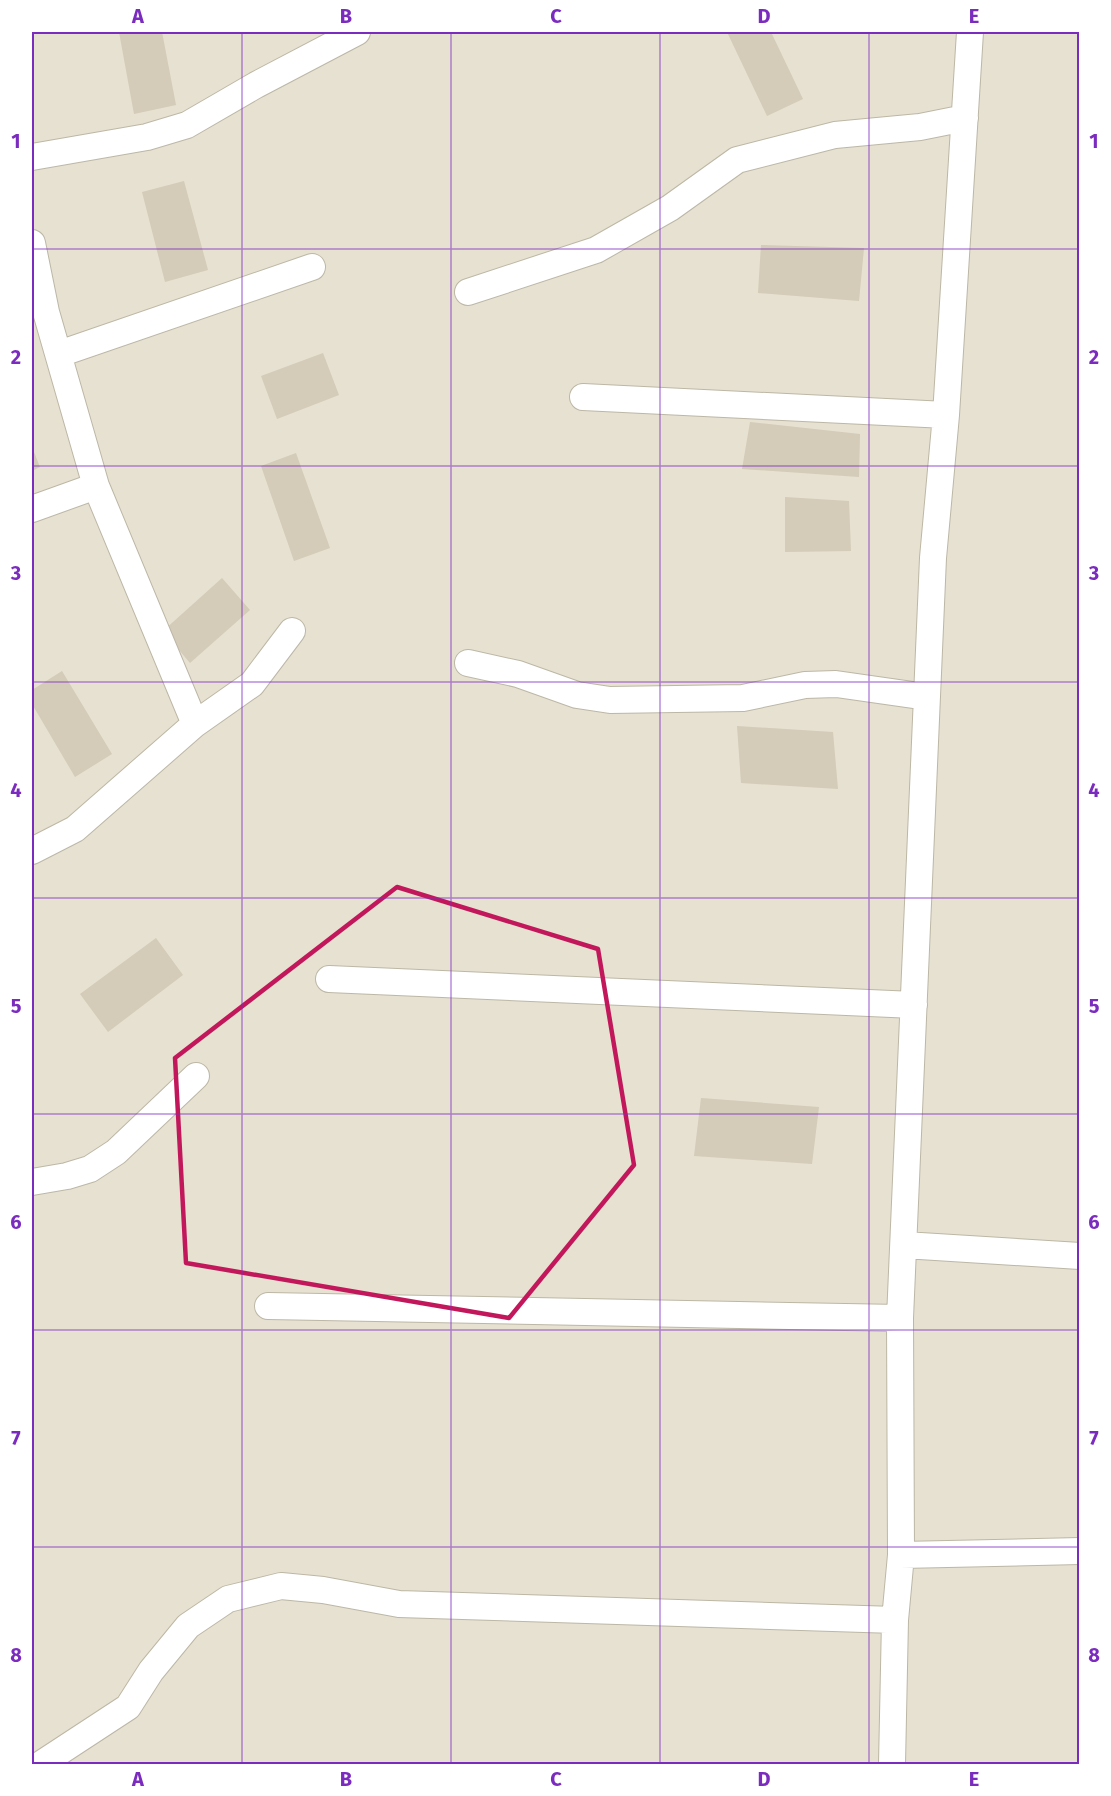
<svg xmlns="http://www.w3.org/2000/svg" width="1111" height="1796" viewBox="0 0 1111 1796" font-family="'Fira Sans',sans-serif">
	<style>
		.residential { fill: #e6e1d1 }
		.building { fill: #d4cbb8 }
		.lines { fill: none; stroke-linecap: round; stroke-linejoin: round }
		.street-casing { stroke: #bdb7a6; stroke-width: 28 }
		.street { stroke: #fff; stroke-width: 26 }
		.marked { fill: none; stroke: #c2185b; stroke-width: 4.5; stroke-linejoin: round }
		.grid { fill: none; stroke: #7b2cbf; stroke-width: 1.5; stroke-opacity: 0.55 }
		.neatline { fill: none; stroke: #7b2cbf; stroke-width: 2 }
		.grid-label { font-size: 20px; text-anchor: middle; font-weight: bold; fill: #7b2cbf }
	</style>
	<rect width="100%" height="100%" fill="#f2eee3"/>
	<path class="residential" d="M32,32H1079V1764H32Z"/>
	<path class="building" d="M119,32H162L176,105L134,114Z
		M727,32H771L803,99L767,116Z
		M184,181L208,270L165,282L142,192Z
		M761,245L864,248L859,301L758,293Z
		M323,353L339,395L277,419L261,376Z
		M750,422L860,434L859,477L742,469Z
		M32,447L40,467L32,471Z
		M296,453L330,548L294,561L261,466Z
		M785,497L849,501L851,551L785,552Z
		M222,578L250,610L190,663L163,631Z
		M62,671L112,754L75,777L32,704V690Z
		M737,726L833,732L838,789L741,783Z
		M156,938L183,975L108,1032L80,994Z
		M701,1098L819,1107L812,1164L694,1156Z"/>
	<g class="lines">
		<defs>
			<path id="street" d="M32,157L147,137L187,125L256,85L357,32
				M32,243L46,312L96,486L195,724
				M468,292L596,250L670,208L737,160L835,135L920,127L965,118
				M59,354L312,267
				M583,397L946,415
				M32,509L96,486
				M468,663L518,674L577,695L610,700L743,698L805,685L836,684L927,697
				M32,851L75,829L195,724L252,684L292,631
				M329,979L914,1005
				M32,1182L67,1176L90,1169L116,1152L196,1076
				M904,1245L1080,1256
				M268,1306L900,1318
				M901,1555L1080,1551
				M41,1764L128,1707L151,1671L188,1626L228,1599L281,1586L323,1590L399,1604L895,1620
				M892,1764L895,1620L901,1555L900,1318L933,558L946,415L970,32"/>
		</defs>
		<use href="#street" class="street-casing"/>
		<use href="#street" class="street"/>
	</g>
	<path class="marked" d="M397,887L598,949L634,1165L509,1318L186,1263L175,1058Z"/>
	<path class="grid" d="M242,32V1764M451,32V1764M660,32V1764M869,32V1764M32,249H1080M32,466H1080M32,682H1080M32,898H1080M32,1114H1080M32,1330H1080M32,1547H1080"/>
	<rect width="1111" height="1796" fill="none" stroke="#ffffff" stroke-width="66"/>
	<rect x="33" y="33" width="1045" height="1730" class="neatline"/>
	<g class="grid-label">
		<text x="138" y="23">A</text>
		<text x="346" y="23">B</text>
		<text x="556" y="23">C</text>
		<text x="764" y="23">D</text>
		<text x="974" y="23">E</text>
		<text x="16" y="148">1</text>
		<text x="1094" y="148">1</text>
		<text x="16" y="364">2</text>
		<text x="1094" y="364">2</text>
		<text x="16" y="580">3</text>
		<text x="1094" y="580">3</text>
		<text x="16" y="797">4</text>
		<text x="1094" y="797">4</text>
		<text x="16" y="1013">5</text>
		<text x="1094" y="1013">5</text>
		<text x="16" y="1229">6</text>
		<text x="1094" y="1229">6</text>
		<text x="16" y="1445">7</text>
		<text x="1094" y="1445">7</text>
		<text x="16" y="1662">8</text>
		<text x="1094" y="1662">8</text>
		<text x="138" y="1786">A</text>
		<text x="346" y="1786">B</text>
		<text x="556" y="1786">C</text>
		<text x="764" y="1786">D</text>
		<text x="974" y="1786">E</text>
	</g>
</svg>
